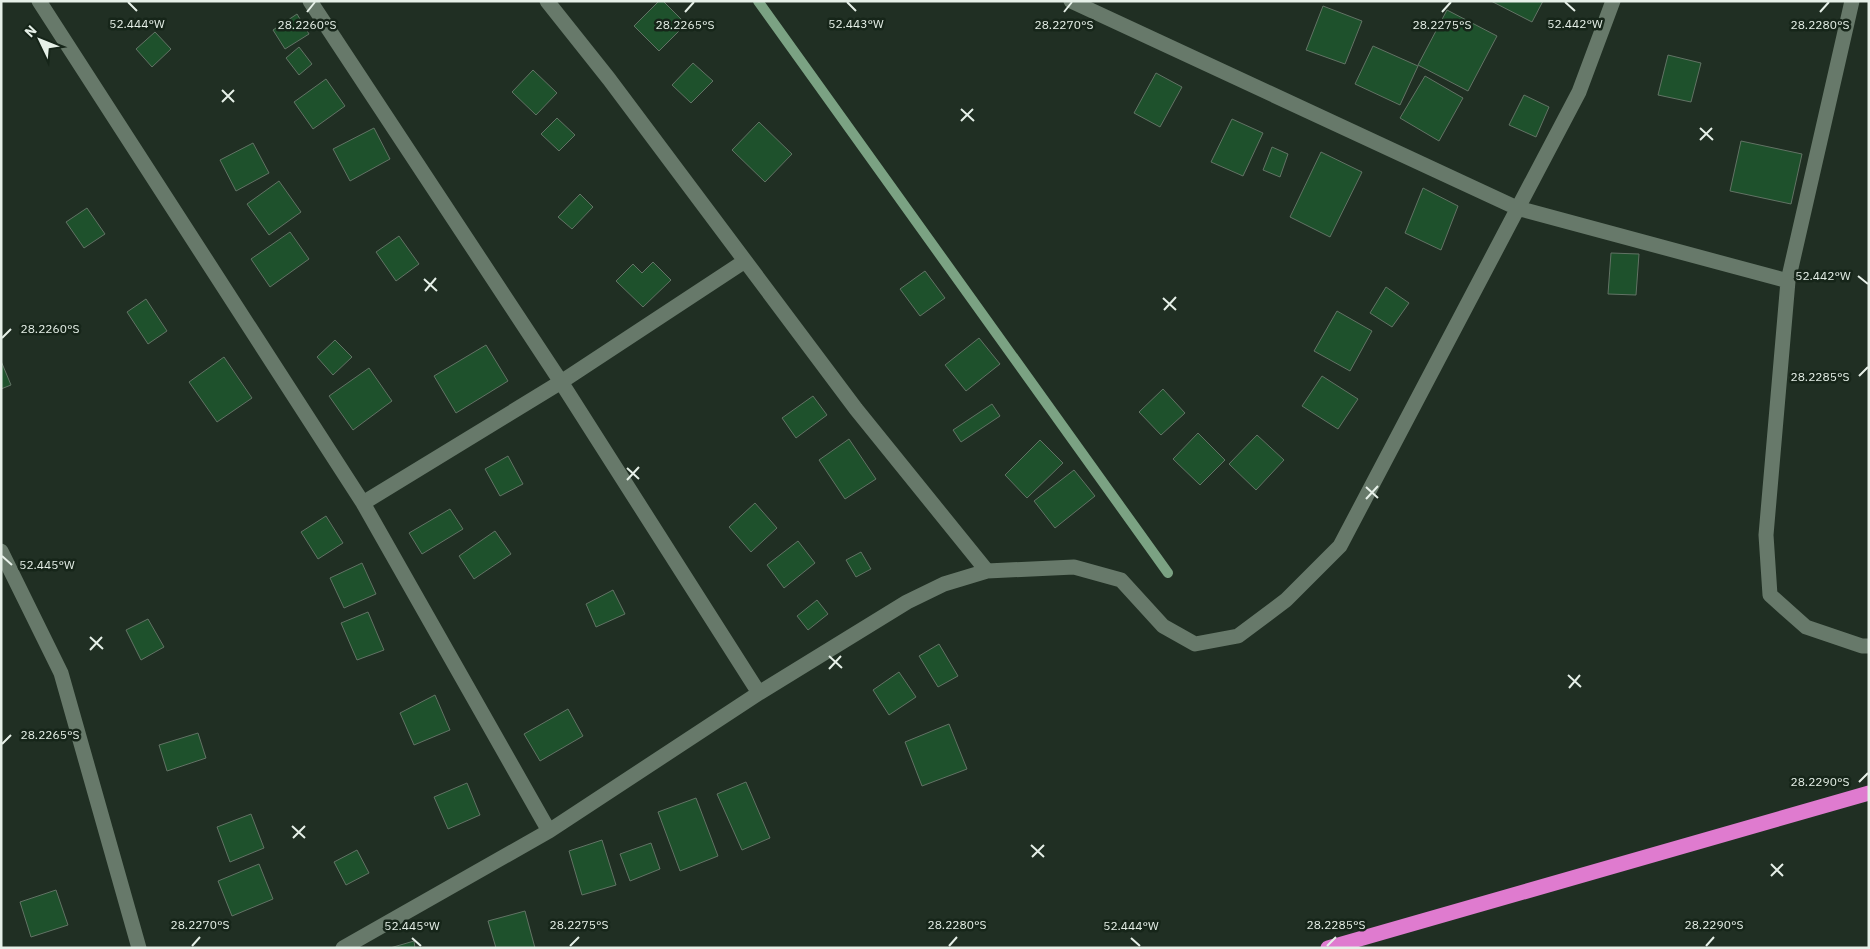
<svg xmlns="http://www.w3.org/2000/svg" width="1870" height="949" viewBox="0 0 1870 949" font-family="'IBM Plex Sans',sans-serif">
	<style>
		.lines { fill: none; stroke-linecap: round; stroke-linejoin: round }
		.stream { stroke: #7ba283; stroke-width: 10 }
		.building { fill: #1e512c; stroke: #627365 }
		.minor { stroke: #67796a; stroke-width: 15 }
		.highway { stroke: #df7bcf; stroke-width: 15 }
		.ticks { fill: none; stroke: #e6f0e8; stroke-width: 2 }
		.ticks-label { font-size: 12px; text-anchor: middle; fill: #e6f0e8; stroke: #162519; stroke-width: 5; stroke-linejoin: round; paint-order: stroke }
	</style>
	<rect width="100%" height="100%" fill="#202f23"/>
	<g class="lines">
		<path class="stream" d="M758,1L1168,573"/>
	</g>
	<path class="building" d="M659,1H663L686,24L659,51L634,26Z
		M1491,1H1543L1532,22Z
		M1323,6L1362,21L1345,64L1306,50Z
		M1447,10L1497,36L1468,91L1418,65Z
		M297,14L309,34L285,49L273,30Z
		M155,32L171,49L152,67L136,49Z
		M1373,46L1418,66L1400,105L1355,84Z
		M299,47L312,64L299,75L286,58Z
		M1668,55L1701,63L1691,102L1658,95Z
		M693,63L713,81L691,103L672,85Z
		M533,70L557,93L536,115L512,92Z
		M1156,73L1182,87L1160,127L1134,113Z
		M1425,76L1463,98L1439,141L1400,118Z
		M326,79L345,106L313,129L294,102Z
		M1524,95L1549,107L1536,137L1509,125Z
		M557,118L575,135L559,151L541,134Z
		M1232,119L1263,133L1243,176L1211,162Z
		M759,122L792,154L765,182L732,150Z
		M374,128L390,159L350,181L333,149Z
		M1741,141L1802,154L1791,204L1730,191Z
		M253,143L269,173L236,191L220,160Z
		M1272,147L1288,154L1280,177L1263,170Z
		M1321,152L1362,172L1330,237L1290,217Z
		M279,181L301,212L269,235L247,204Z
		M1423,188L1458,206L1441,250L1405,233Z
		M580,194L593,207L572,229L558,217Z
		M87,208L105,234L84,248L66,222Z
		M290,232L309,259L270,287L251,259Z
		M399,236L419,264L396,281L376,252Z
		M1611,253L1639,254L1636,295L1608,294Z
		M653,262L671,280L643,307L616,281L633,264L642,273Z
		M925,271L945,298L920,316L900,289Z
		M1386,287L1409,303L1392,327L1370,313Z
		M146,299L167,331L148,344L127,312Z
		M1337,311L1372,331L1350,371L1314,351Z
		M979,338L1000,364L966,391L945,365Z
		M335,340L352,357L333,375L317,357Z
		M486,345L508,381L456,413L434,376Z
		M224,357L252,398L217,422L189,382Z
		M1,361L11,385L1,389Z
		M369,368L392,401L353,430L329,396Z
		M1322,376L1358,399L1338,429L1302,406Z
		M1163,389L1185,413L1161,435L1139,412Z
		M813,396L827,415L796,438L782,418Z
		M992,404L1000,416L961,442L953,430Z
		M1198,433L1225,460L1200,485L1173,459Z
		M1257,435L1284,460L1256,490L1229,464Z
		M849,439L876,479L845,499L819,460Z
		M1040,440L1063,463L1027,498L1005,475Z
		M508,456L523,484L500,496L485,469Z
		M1074,470L1095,496L1055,528L1034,501Z
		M755,503L777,528L751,552L729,527Z
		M450,509L463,529L422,554L409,533Z
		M326,516L343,543L318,559L301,532Z
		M495,531L511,554L474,579L459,556Z
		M798,541L815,563L784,588L767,565Z
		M861,552L871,569L856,577L846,560Z
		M362,563L376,594L344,608L330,578Z
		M613,590L625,614L596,627L586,604Z
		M817,600L828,614L808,630L797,616Z
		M368,612L384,650L357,660L341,623Z
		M148,619L164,647L141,660L126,630Z
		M939,644L958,676L938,687L919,656Z
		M899,672L916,697L889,715L873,690Z
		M435,695L450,730L414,745L400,713Z
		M568,709L583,736L540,761L524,734Z
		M949,724L967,769L922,786L905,742Z
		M198,733L206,758L167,771L159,745Z
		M746,782L770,838L742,850L717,794Z
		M467,783L480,815L448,829L434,797Z
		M696,798L718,856L680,871L658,812Z
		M251,814L264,848L230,862L217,827Z
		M602,840L616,885L582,895L569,851Z
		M651,843L660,869L630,881L620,854Z
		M357,850L369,873L346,885L334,862Z
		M259,864L273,899L232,916L218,881Z
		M56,890L68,925L31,937L20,902Z
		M525,911L535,948H496L488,921Z
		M414,941L415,948H390Z"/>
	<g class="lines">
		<path class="minor" d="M39,1L363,503L549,831
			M310,1L561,382L759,693
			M547,1L609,79L856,409L987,571
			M1071,1L1517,208L1788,281
			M1852,1L1788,281L1766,535L1770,595L1806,627L1862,646H1869
			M363,503L561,382L745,261
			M1,551L61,673L139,948
			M343,948L549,831L759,693L907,602L944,584L987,571L1074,567L1121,580L1163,626L1195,644L1238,636L1286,600L1340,546L1579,92L1613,1"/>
		<path class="highway" d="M1328,948L1869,793"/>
	</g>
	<path class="ticks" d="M128,2L137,11M847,2L856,11M1565,2L1575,11M307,12L315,2M685,12L694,2M1064,12L1072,2M1442,12L1451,2M1820,12L1829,2M222,90L234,102M222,102L234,90M961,109L974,121M961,121L973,109M1700,128L1713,140M1700,140L1712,128M1858,276L1868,284M424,279L437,291M425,291L436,278M1163,298L1176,310M1164,310L1176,297M2,338L11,329M1859,376L1868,367M627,468L639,479M627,480L639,467M1366,487L1378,498M1366,499L1378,486M2,556L12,565M90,637L103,649M90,650L102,637M829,656L842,668M829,669L841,656M1568,675L1581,687M1569,688L1580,675M2,744L11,735M1859,782L1868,773M292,826L305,838M293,838L305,826M1031,845L1044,857M1032,857L1044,845M1771,864L1783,876M1771,876L1783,864M412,938L421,946M1131,938L1140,946M192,946L200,937M570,946L579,937M949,946L957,937M1327,946L1336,937M1706,946L1714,937"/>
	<g class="ticks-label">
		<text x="137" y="28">52.444°W</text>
		<text x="856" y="28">52.443°W</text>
		<text x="1575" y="28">52.442°W</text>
		<text x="307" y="29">28.2260°S</text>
		<text x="685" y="29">28.2265°S</text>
		<text x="1064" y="29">28.2270°S</text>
		<text x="1442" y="29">28.2275°S</text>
		<text x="1820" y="29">28.2280°S</text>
		<text x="1823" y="280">52.442°W</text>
		<text x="50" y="333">28.2260°S</text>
		<text x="1820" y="381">28.2285°S</text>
		<text x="47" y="569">52.445°W</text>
		<text x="50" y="739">28.2265°S</text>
		<text x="1820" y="786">28.2290°S</text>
		<text x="200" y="929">28.2270°S</text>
		<text x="579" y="929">28.2275°S</text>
		<text x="957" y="929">28.2280°S</text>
		<text x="1336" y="929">28.2285°S</text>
		<text x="1714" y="929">28.2290°S</text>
		<text x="412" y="930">52.445°W</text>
		<text x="1131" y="930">52.444°W</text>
	</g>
	<rect width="1870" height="949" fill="none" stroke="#e6f0e8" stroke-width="5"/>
	<g transform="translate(40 40) rotate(313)" stroke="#162519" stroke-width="4" paint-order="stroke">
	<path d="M0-4L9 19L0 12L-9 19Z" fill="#e6f0e8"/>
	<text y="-8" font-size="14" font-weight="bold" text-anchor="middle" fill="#e6f0e8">N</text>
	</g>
</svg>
